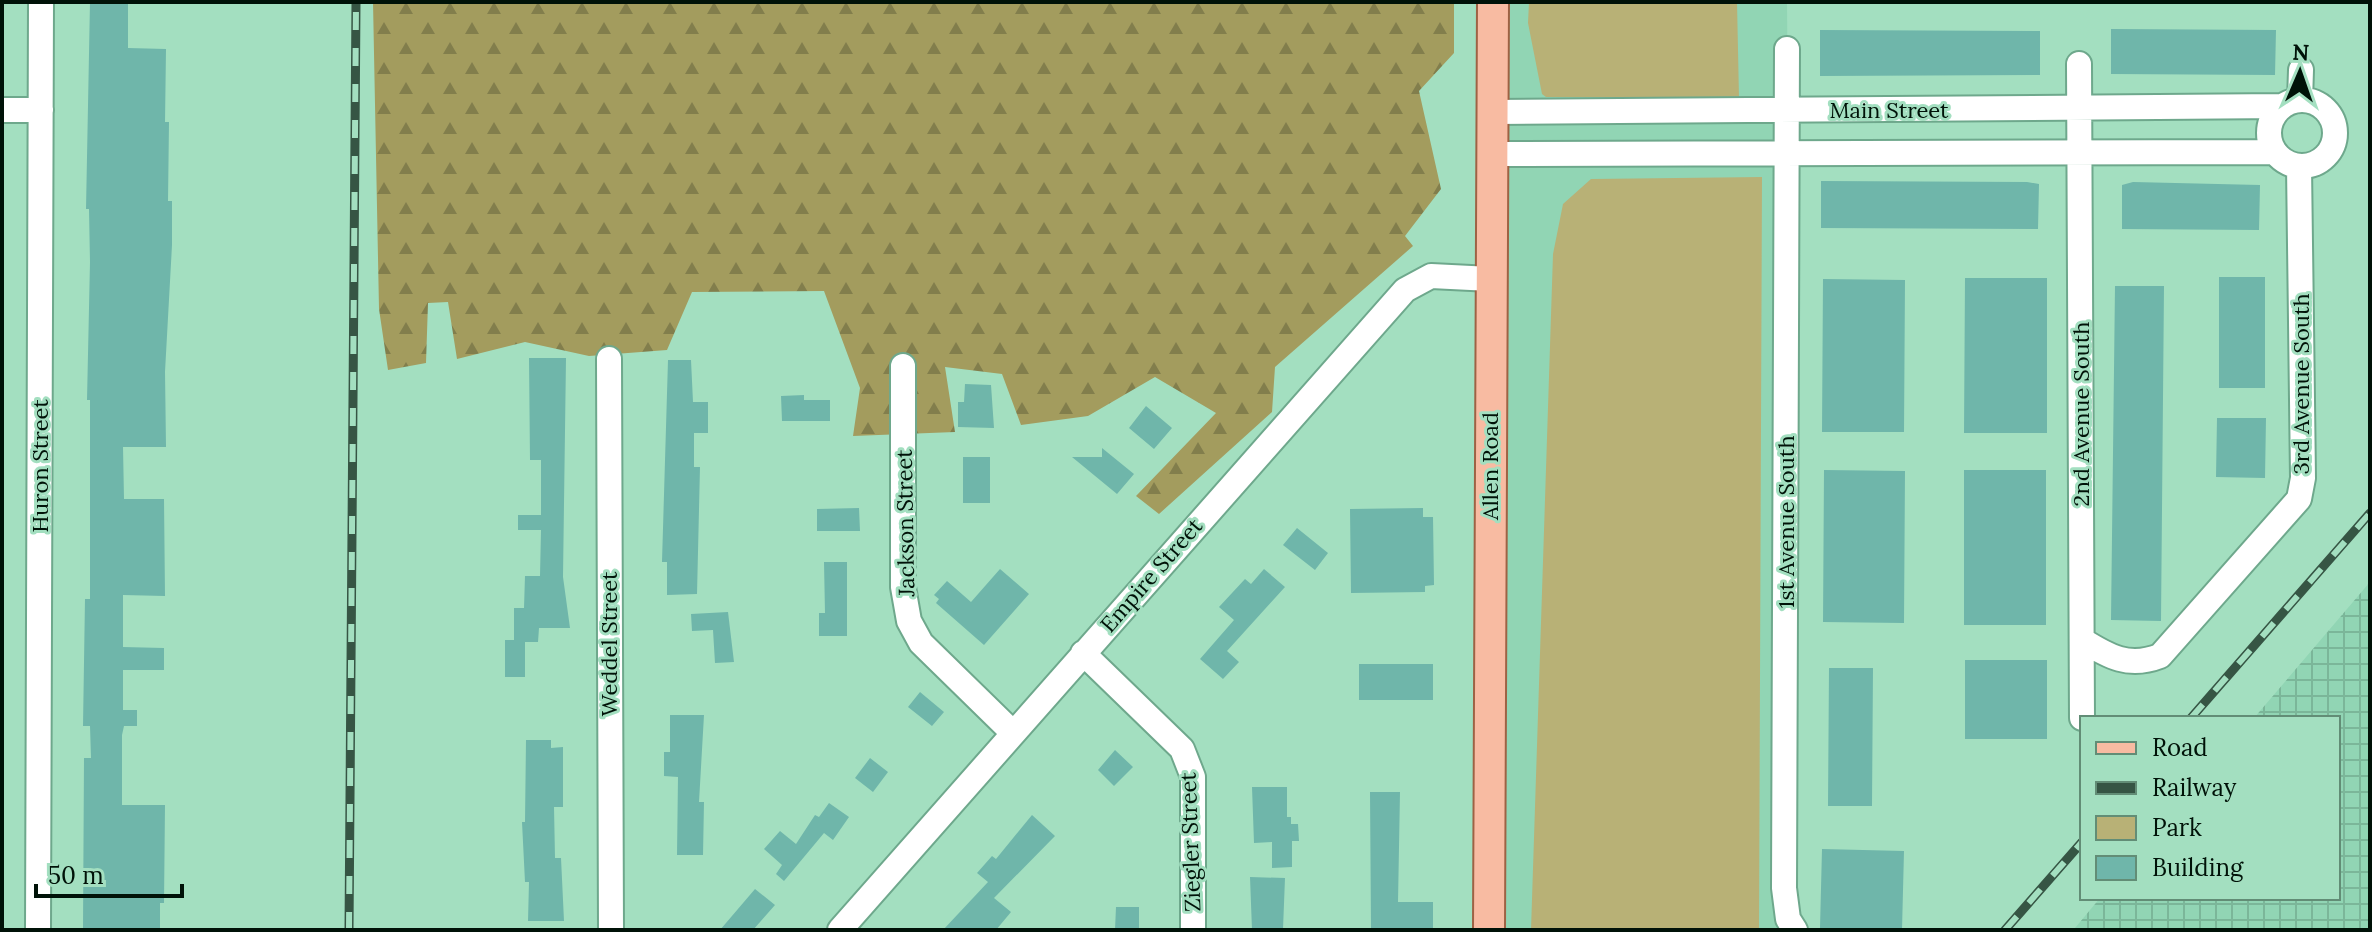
<svg xmlns="http://www.w3.org/2000/svg" width="2372" height="932" viewBox="0 0 2372 932" font-family="Lora,serif">
	<style>
		.built { fill: #91d5b4 }
		.industrial { fill: url(#industrial-grid) }
		.green { fill: #b8b176 }
		.forest { fill: url(#forest-firs) }
		.building { fill: #6fb6aa }
		.lines { fill: none; stroke-linecap: round; stroke-linejoin: round }
		.minor-casing { stroke: #6ea88c; stroke-width: 28 }
		.major-casing { stroke: #9e6244; stroke-width: 34 }
		.minor { stroke: #fff; stroke-width: 24 }
		.major { stroke: #f8bba2; stroke-width: 30 }
		.rail-casing { stroke: #365544; stroke-width: 9 }
		.rail { stroke: #a3dfc0; stroke-width: 6; stroke-dasharray: 18; stroke-linecap: butt }
		.labels { text-anchor: middle; stroke-width: 6; stroke-linejoin: round; paint-order: stroke }
		.street-label { font-size: 22px; fill: #001208; stroke: #a3dfc0 }
	</style>
	<defs>
		<pattern id="industrial-grid" width="8" height="8" patternUnits="userSpaceOnUse" patternTransform="scale(2)"><rect width="8" height="8" fill="#91d5b4"/><path d="M0 4h8M4 0v8" fill="none" stroke="#7bb699"/></pattern>
		<pattern id="forest-firs" width="22" height="20" patternUnits="userSpaceOnUse" patternTransform="scale(2)"><rect width="22" height="20" fill="#a39c5e"/><path d="M5 1l3.5 6h-7zM16 11l3.5 6h-7z" fill="#827e4c"/></pattern>
	</defs>
	<rect width="100%" height="100%" fill="#a3dfc0"/>
	<path class="built" d="M1493,2H1787L1795,930H1489Z"/>
	<path class="industrial" d="M2370,582V930L2075,928L2100,898H2338V718H2254Z"/>
	<path class="green" d="M1529,2H1737L1739,98L1546,97L1542,94L1528,23Z
		M1762,177L1759,930H1531L1553,254L1563,204L1591,179Z"/>
	<path class="forest" d="M373,2H1454V53L1419,91L1441,189L1405,236L1413,246L1275,367L1272,412L1159,514L1136,496L1216,413L1155,377L1088,416L1021,425L1002,374L945,367L955,432L853,436L860,388L824,291L692,292L667,350L589,356L525,342L457,359L448,302L428,303L426,363L388,370L379,309Z"/>
	<path class="building" d="M90,2H128V48L166,49L165,122H169L168,201H172V245L165,372L166,447H123L124,499H164L165,596L123,595V647L164,648V670H123V710H137V726H124L122,735V805H165L164,903H160V930L83,929L84,758H91L90,726H83L85,599H90V400H87L90,262L89,209H86Z
		M2111,29L2276,30L2275,75L2111,74Z
		M1820,30L2040,31V75L1820,76Z
		M1821,181L2027,182L2039,184L2038,229L1821,228Z
		M2133,182L2260,185L2259,230L2122,229V185Z
		M2219,277H2265V388H2219Z
		M1965,278H2047V433H1964Z
		M1823,279L1905,280L1904,432H1822Z
		M2115,286H2164L2161,621L2111,620Z
		M529,358H566L563,577L570,628H539L538,642H525V677H505V640H514V608H524L525,576H540L541,530H518V515H541V460H530Z
		M668,360H691L693,402H708V433H694V467H700L697,594L667,595V562H662Z
		M965,384L991,385L994,428L958,427V402H964Z
		M804,395V400H830V421H782L781,396Z
		M1146,406L1172,428L1154,449L1129,428Z
		M2217,418H2266L2265,478L2216,477Z
		M1102,448L1134,474L1117,494L1072,457H1102Z
		M963,457H990V503H963Z
		M1824,470L1905,471L1904,623L1823,622Z
		M1964,470H2046V625H1964Z
		M859,508L860,531H817V509Z
		M1423,508V517H1433L1434,585L1425,586V592L1351,593L1350,509Z
		M1297,528L1328,553L1315,570L1283,545Z
		M824,562H847V636H819V613H825Z
		M1000,569L1029,594L984,645L936,603L939,599L934,595L947,581L971,602Z
		M1264,569L1285,587L1227,651L1239,662L1223,679L1200,659L1234,620L1219,607L1245,579L1251,584Z
		M728,612L734,662L715,663L713,630L692,631L691,614Z
		M1965,660H2047V739H1965Z
		M1359,664H1433V700H1359Z
		M1829,668H1873L1872,806H1828Z
		M920,692L944,712L932,726L908,707Z
		M670,715H704L699,802H704L703,855H677L678,777L664,776V752H670Z
		M526,740H551V748L563,747V807H554L555,858H561L564,921H528L529,882H525L522,822H525Z
		M1115,750L1133,767L1114,786L1098,770Z
		M870,758L888,772L873,792L855,778Z
		M1252,787H1287V817H1291V824H1298L1299,841H1292V867L1272,868V842L1254,843Z
		M1370,792H1400L1398,902H1433V928H1371Z
		M829,803L849,817L833,840L824,833L784,881L776,874L782,865L764,849L780,831L796,844L815,815L819,817Z
		M1032,815L1055,836L994,898L1011,912L996,930H943L988,882L977,873L992,856L996,859Z
		M1822,849L1904,851L1902,930L1820,928Z
		M1250,877L1285,878L1283,929L1252,930Z
		M755,889L775,905L753,930H720Z
		M1116,907H1139V930H1115Z"/>
	<g class="lines">
		<defs>
			<path id="minor" d="M1787,49L1784,888L1788,919L1795,930
				M2079,64L2082,718
				M2300,100L2301,70
				M2269 133a33 33 0 1 1 66 0a33 33 0 1 1-66 0Z
				M2,110H41
				M1494,112L2283,106
				M1494,154L2275,152
				M609,359L611,930
				M903,366V587L909,621L921,643L1013,733
				M2082,640C2109,657 2129,668 2160,656L2299,499L2303,478L2299,166
				M1083,653L1182,749L1193,777V930
				M38,930L41,2
				M840,930L1405,290L1431,276L1491,279"/>
			<path id="major" d="M1489,930L1493,2"/>
		</defs>
		<use href="#minor" class="minor-casing"/>
		<use href="#major" class="major-casing"/>
		<use href="#minor" class="minor"/>
		<use href="#major" class="major"/>
		<defs>
			<path id="rail" d="M2191,718L2370,513
				M349,930L356,2
				M2005,930L2082,842"/>
		</defs>
		<use href="#rail" class="rail-casing"/>
		<use href="#rail" class="rail"/>
	</g>
	<g class="labels">
		<g class="street-label">
			<text x="1889" y="118">Main Street</text>
			<text transform="translate(2301 384) rotate(-90)" y="8">3rd Avenue South</text>
			<text transform="translate(2081 414) rotate(-90)" y="8">2nd Avenue South</text>
			<text transform="translate(40 466) rotate(-90)" y="8">Huron Street</text>
			<text transform="translate(1490 466) rotate(-90)" y="8">Allen Road</text>
			<text transform="translate(1786 522) rotate(-90)" y="8">1st Avenue South</text>
			<text transform="translate(905 523) rotate(-91)" y="8">Jackson Street</text>
			<text transform="translate(1151 575) rotate(-49)" y="8">Empire Street</text>
			<text transform="translate(609 644) rotate(-90)" y="8">Weddel Street</text>
			<text transform="translate(1190 842) rotate(-92)" y="8">Ziegler Street</text>
		</g>
	</g>
	<rect width="2372" height="932" fill="none" stroke="#001208" stroke-width="8"/>
	<rect x="2080" y="716" width="260" height="184" fill="#a3dfc0" stroke="#628d76" stroke-width="2"/>
	<rect x="2096" y="742" width="40" height="12" fill="#f8bba2" stroke="#628d76" stroke-width="2"/>
	<text x="2152" y="756" font-size="24" fill="#001208">Road</text>
	<rect x="2096" y="782" width="40" height="12" fill="#365544" stroke="#628d76" stroke-width="2"/>
	<text x="2152" y="796" font-size="24" fill="#001208">Railway</text>
	<rect x="2096" y="816" width="40" height="24" fill="#b8b176" stroke="#628d76" stroke-width="2"/>
	<text x="2152" y="836" font-size="24" fill="#001208">Park</text>
	<rect x="2096" y="856" width="40" height="24" fill="#6fb6aa" stroke="#628d76" stroke-width="2"/>
	<text x="2152" y="876" font-size="24" fill="#001208">Building</text>
	<g transform="translate(2300 72) rotate(2)" stroke="#a3dfc0" stroke-width="6" paint-order="stroke">
	<path d="M0-6L14 30L0 20L-14 30Z" fill="#001208"/>
	<text y="-12" font-size="22" font-weight="bold" text-anchor="middle" fill="#001208">N</text>
	</g>
	<path d="M36 884v12h146v-12" fill="none" stroke="#001208" stroke-width="4"/>
	<text x="48" y="884" font-size="24" fill="#001208" stroke="#a3dfc0" stroke-width="6" paint-order="stroke">50 m</text>
</svg>
